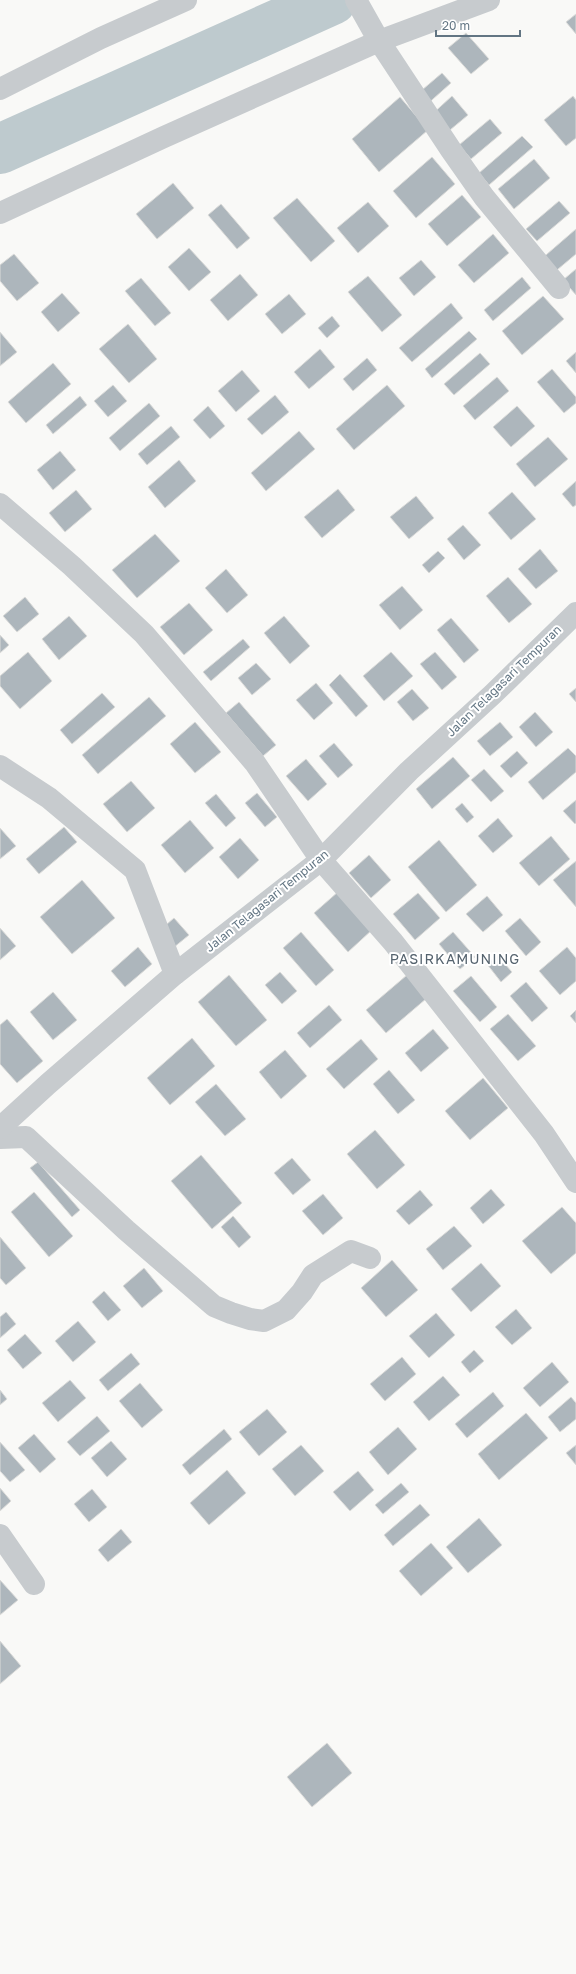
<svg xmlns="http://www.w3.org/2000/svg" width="576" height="1974" viewBox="0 0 576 1974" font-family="'Golos Text',sans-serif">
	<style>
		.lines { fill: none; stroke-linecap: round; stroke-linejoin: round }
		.river { stroke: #becace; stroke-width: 50 }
		.building { fill: #adb6bc; stroke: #dbdbd9 }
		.minor { stroke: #c7cbce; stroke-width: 22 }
		.tertiary { stroke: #c7cbce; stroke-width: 22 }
		.labels { text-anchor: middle; stroke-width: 4; stroke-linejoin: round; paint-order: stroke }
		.street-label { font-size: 12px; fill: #627583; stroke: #fff }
		.quarter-label { font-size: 14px; letter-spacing: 1px; fill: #55636e; stroke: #fff }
	</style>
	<rect width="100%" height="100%" fill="#f9f9f7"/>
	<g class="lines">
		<path class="river" d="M0,149L332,0"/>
	</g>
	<path class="building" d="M576,14V34L566,22Z
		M466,33L489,59L471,74L448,48Z
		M442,73L451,83L424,107L415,96Z
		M452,96L468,115L444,135L429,117Z
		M573,96L576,100V138L566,146L544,120Z
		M400,97L428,130L379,172L352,139Z
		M490,119L502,133L471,159L459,145Z
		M522,136L533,147L489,185L479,173Z
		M432,157L455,184L416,218L393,191Z
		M534,159L550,178L514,209L498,189Z
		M173,183L194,208L157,239L136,214Z
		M462,195L481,217L447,246L428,224Z
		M297,198L335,241L311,262L273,218Z
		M559,201L570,213L537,241L526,229Z
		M368,202L389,226L358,253L337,228Z
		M221,204L250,238L237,249L208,215Z
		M576,229V254L551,275L539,261Z
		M493,234L509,253L474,283L458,265Z
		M189,248L211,272L189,291L168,267Z
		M14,254L39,283L17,301L0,281V265Z
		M421,260L436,277L414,296L399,278Z
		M576,269V295L563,280Z
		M240,274L258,295L228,321L210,300Z
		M368,276L402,315L382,332L348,292Z
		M522,277L531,288L493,321L484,310Z
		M141,278L171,313L155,326L125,291Z
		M62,293L80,313L58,332L41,312Z
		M289,294L306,314L282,334L265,314Z
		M543,296L564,319L522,355L502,331Z
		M451,303L463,318L412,362L399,348Z
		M332,316L340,326L327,338L318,328Z
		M128,324L157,359L129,383L99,349Z
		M469,331L477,339L432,378L425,369Z
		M0,332L17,352L0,366Z
		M320,349L335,367L309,389L294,372Z
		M576,352V373L566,361Z
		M480,353L490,364L454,395L444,384Z
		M367,358L377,370L353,391L343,379Z
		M53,363L71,384L26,423L8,402Z
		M552,369L576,397V403L564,413L537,382Z
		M242,370L260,391L236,412L218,391Z
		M497,377L509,391L475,420L463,406Z
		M113,385L127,401L108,417L94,401Z
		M387,385L405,406L354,450L336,429Z
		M275,395L289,412L262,435L247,419Z
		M80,396L87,405L53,434L46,425Z
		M149,403L160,416L120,451L109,438Z
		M208,406L225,426L210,439L193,420Z
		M517,406L535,426L511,447L493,427Z
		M171,426L180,437L147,465L138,454Z
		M299,431L315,449L266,491L251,473Z
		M548,437L568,459L535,487L516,464Z
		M60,451L76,470L53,490L37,470Z
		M179,460L196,481L165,508L148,487Z
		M576,481V505L573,507L562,494Z
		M338,489L355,510L322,538L304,517Z
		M76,490L92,509L65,532L49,513Z
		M512,492L536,519L511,540L488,513Z
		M416,496L434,518L409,539L390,517Z
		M463,525L481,545L464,560L447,539Z
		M155,534L180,561L137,598L112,570Z
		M540,549L558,571L536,589L518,569Z
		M438,551L445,558L429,573L422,565Z
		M226,569L248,595L227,613L205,588Z
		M508,577L532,604L509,623L486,596Z
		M402,586L423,610L400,630L379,605Z
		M25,597L39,614L17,632L3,616Z
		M189,603L213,630L184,655L160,627Z
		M69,616L87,636L59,660L42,639Z
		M284,616L310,646L290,664L264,633Z
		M451,618L479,650L464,663L437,630Z
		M0,635L9,645L0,653Z
		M243,639L250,647L211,681L203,672Z
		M28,652L52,681L20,709L0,686V676Z
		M391,652L413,676L384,701L363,676Z
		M435,652L457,677L442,690L420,664Z
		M256,663L271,679L252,695L238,678Z
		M340,674L368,706L356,717L329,685Z
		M316,683L333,703L314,720L296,700Z
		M576,688V702L569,694Z
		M412,689L429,708L413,721L397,702Z
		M102,693L115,707L72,744L60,730Z
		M149,697L166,716L98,774L82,755Z
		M239,702L276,745L263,756L226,713Z
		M535,712L553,732L536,747L519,727Z
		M195,722L221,752L195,773L170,744Z
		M500,722L513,737L490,756L477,741Z
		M334,743L353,765L338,778L319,756Z
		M568,748L576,756V772L543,800L528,782Z
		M517,751L528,763L511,778L500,766Z
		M453,757L470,776L432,809L416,789Z
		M306,759L327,784L308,801L286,776Z
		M484,769L504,791L491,802L471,780Z
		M131,781L155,808L127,832L103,804Z
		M257,793L277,817L265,827L245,803Z
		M216,794L236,818L226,827L205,803Z
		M576,800V823L575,824L563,811Z
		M462,803L474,817L467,823L455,809Z
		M498,818L513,836L493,853L478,836Z
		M190,820L214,848L185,873L161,845Z
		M64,827L77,842L39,874L26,859Z
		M0,828L16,846L0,859Z
		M551,836L570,859L539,886L519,863Z
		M240,838L259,860L238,879L219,857Z
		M439,840L477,885L446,912L408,867Z
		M369,855L391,880L371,898L349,873Z
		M576,861V907L553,880Z
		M82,880L115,918L72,954L40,917Z
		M339,891L373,929L348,952L314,913Z
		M418,893L440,918L415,940L393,914Z
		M487,896L503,915L483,932L466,914Z
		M174,918L189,935L173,948L159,931Z
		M520,918L541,942L526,956L505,931Z
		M0,928L16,946L0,960Z
		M301,932L334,970L316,986L283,948Z
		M453,932L475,957L460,969L439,944Z
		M138,947L152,964L125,987L111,971Z
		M567,947L576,958V981L560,995L539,971Z
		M497,955L512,972L501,982L487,964Z
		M280,972L297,991L282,1004L265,985Z
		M229,975L267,1020L236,1046L198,1002Z
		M407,975L427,998L386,1033L366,1010Z
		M471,976L497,1007L480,1022L453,991Z
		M526,982L548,1008L532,1022L510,996Z
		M53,992L77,1020L53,1040L30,1012Z
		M329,1005L342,1020L310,1048L297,1033Z
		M576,1010V1023L570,1016Z
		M508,1014L536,1046L518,1061L490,1029Z
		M7,1019L43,1061L17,1083L0,1064V1025Z
		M433,1029L449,1048L421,1072L405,1053Z
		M192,1038L215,1066L170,1105L147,1078Z
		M361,1039L378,1059L344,1089L326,1069Z
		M285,1050L307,1076L281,1099L259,1072Z
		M389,1070L415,1100L398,1114L373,1084Z
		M483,1078L508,1108L470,1140L445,1111Z
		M216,1084L246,1119L225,1136L195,1102Z
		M375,1130L405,1165L377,1189L347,1154Z
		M201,1155L242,1203L212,1229L171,1181Z
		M292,1158L311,1180L293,1195L274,1173Z
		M38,1162L80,1210L72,1217L30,1168Z
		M491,1189L505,1205L483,1224L470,1208Z
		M420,1190L433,1205L409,1225L396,1211Z
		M34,1192L73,1236L49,1257L11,1212Z
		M323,1194L343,1218L323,1235L302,1211Z
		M562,1207L576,1223V1253L551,1274L522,1241Z
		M233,1216L251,1237L239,1248L221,1227Z
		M454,1226L472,1246L443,1270L426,1249Z
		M0,1237L26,1268L6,1285L0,1278Z
		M392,1260L418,1290L386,1317L361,1288Z
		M481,1263L501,1286L471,1312L451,1289Z
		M144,1268L163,1291L142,1308L123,1286Z
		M104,1291L121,1310L108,1321L92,1302Z
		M516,1309L532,1328L512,1345L495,1327Z
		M6,1312L16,1324L0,1338V1317Z
		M436,1313L455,1335L429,1358L409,1336Z
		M78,1321L96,1342L73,1362L55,1341Z
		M25,1334L42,1353L23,1369L7,1350Z
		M474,1350L484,1361L470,1373L461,1362Z
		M131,1353L140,1364L108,1391L99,1380Z
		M402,1357L416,1374L385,1401L370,1384Z
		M552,1362L569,1382L540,1407L523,1388Z
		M443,1376L460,1395L429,1421L413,1402Z
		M70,1380L86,1398L58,1422L42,1403Z
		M140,1383L163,1410L142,1428L119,1401Z
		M0,1390L7,1399L0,1405Z
		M493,1392L504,1406L467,1438L455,1424Z
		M571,1397L576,1403V1419L560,1432L548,1417Z
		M267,1409L287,1432L259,1456L239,1432Z
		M526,1413L548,1438L499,1480L478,1454Z
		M97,1416L110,1431L80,1456L67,1442Z
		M398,1427L417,1449L388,1475L369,1452Z
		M224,1429L232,1439L190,1475L182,1465Z
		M34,1434L56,1459L40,1473L18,1448Z
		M111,1441L127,1459L107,1477L91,1458Z
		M0,1442L25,1470L10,1482L0,1471Z
		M301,1445L324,1471L295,1496L272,1469Z
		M576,1445V1465L566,1453Z
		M227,1470L246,1493L209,1525L190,1503Z
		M358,1471L374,1490L350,1511L333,1492Z
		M401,1483L409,1492L383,1514L375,1505Z
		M0,1488L11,1501L0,1511Z
		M92,1489L107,1507L89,1522L74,1504Z
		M420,1504L430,1515L393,1546L384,1535Z
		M479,1518L502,1545L468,1573L446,1547Z
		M121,1529L132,1542L108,1562L98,1550Z
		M431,1543L453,1568L421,1596L399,1571Z
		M0,1580L18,1600L0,1615Z
		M0,1641L21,1666L0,1684Z
		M327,1743L352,1773L312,1807L287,1777Z"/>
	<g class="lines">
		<path class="minor" d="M356,0L379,41L451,150L484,197L559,288
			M0,213L164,137L379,41L489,0
			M0,504L72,566L144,634L255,763L321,860L393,942L544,1134L576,1182
			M0,766L49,798L135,870L175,974
			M0,1138L26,1137L126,1230L214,1306L231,1313L250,1319L264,1321L286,1310L302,1292L313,1275L351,1251L370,1258
			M0,1535L34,1584"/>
		<path class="tertiary" d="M0,89L101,38L186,0
			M0,1128L48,1084L175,974L321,860L409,771L493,694L576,613"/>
	</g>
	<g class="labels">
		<g class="street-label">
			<text transform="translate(504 681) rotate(-44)" y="4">Jalan Telagasari Tempuran</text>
			<text transform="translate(267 901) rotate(-39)" y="4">Jalan Telagasari Tempuran</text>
		</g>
		<g class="quarter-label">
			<text x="455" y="964">PASIRKAMUNING</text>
		</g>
	</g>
	<path d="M436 30v6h84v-6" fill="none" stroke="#627583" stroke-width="2"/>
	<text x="442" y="30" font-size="12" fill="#627583" stroke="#ffffff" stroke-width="3" paint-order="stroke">20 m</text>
</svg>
